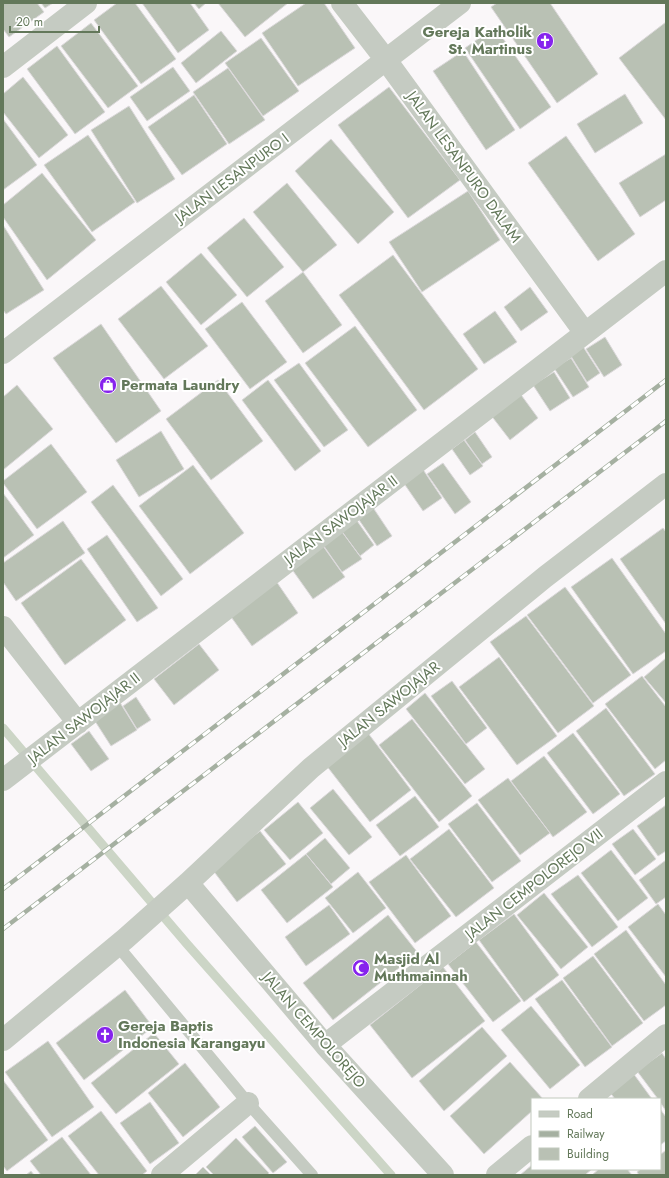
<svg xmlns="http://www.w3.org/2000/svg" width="669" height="1178" viewBox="0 0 669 1178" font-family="Jost,sans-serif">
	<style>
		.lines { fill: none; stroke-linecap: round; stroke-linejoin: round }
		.stream { stroke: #ccd5c6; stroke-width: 9 }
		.building { fill: #b9c1b4; stroke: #dcd9db }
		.service { stroke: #c5cbc2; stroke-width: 12 }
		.minor { stroke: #c5cbc2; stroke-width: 22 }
		.rail-casing { stroke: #a5b0a1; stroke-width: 4.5 }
		.rail { stroke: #fff; stroke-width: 3; stroke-dasharray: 9; stroke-linecap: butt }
		.labels { text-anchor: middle; stroke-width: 4; stroke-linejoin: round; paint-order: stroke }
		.poi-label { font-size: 15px; font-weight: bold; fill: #63785a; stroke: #fff; text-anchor: start }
		.street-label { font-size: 15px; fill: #63785a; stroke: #fff }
	</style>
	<rect width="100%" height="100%" fill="#faf7f9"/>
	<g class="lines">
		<path class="stream" d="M3,728L187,944L391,1175"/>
	</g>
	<path class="building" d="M3,3H37L44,12L9,37L3,29Z
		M41,3H53L45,8Z
		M117,3H135L176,59L141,84L94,20Z
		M142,3H190L209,30L178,53Z
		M194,3H206L199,9Z
		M218,3H288L245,37Z
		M306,3H324L355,48L298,86L262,33Z
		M497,3H550L598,74L557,103L491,7Z
		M666,22V120L619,58Z
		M91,23L138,86L108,108L61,46Z
		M495,27L551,107L520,129L465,48Z
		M221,31L237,51L196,83L181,63Z
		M261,38L299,91L263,116L225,63Z
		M57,46L105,112L75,134L27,69Z
		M463,51L515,130L486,150L433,71Z
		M173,67L190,91L147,121L130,97Z
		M228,68L265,120L229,144L193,92Z
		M23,77L68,135L39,158L3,112V94Z
		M389,87L460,180L408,218L338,125Z
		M625,94L643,123L595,153L577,124Z
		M194,95L227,144L182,175L148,127Z
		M129,106L175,179L137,203L91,130Z
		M3,119L37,165L3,190Z
		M88,135L135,202L92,232L44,165Z
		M566,136L635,234L598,261L528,163Z
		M331,139L394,212L358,244L295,171Z
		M666,154V200L640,217L619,183Z
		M42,173L96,240L47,280L3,217V205Z
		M287,183L337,245L303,272L253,212Z
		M468,191L500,240L422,292L389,242Z
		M244,218L284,267L247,297L207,248Z
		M3,225L44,290L6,314L3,310Z
		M201,253L237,295L201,325L166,282Z
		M393,255L478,369L424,410L339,295Z
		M303,272L342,325L303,353L265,301Z
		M161,286L208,346L164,379L118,319Z
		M530,287L548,312L521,331L504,307Z
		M242,302L287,362L250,389L205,329Z
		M495,311L517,342L484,364L463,334Z
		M101,324L161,411L116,443L53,358Z
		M355,326L417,410L368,447L305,363Z
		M605,337L622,365L604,377L586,349Z
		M582,345L600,373L587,382L569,353Z
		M571,358L589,387L573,397L554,368Z
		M299,363L348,430L324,447L274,380Z
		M554,372L570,398L550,411L533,385Z
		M218,380L263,441L211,480L166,419Z
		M268,380L321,451L295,471L242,400Z
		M17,385L53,429L3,470V397Z
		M519,392L538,418L510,440L490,414Z
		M161,431L184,469L139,497L116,460Z
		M475,432L492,457L482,464L465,440Z
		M464,440L483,466L470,475L452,449Z
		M51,444L87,492L37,529L3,483V481Z
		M443,463L471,502L455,514L427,474Z
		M193,465L244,533L190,574L139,506Z
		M422,468L442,498L423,511L403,482Z
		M113,485L183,579L161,596L91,502Z
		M3,493L34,535L3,558Z
		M372,506L392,536L377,546L357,517Z
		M355,518L374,545L360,556L340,529Z
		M63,521L85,553L16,601L3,582V563Z
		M663,528L666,532V624L620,559Z
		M340,529L362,559L342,572L321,542Z
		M107,535L158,608L137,622L87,549Z
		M323,546L345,577L313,599L291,568Z
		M612,558L666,634V651L633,674L571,587Z
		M81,559L126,620L65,665L21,603Z
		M276,581L298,613L252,646L229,614Z
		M565,587L631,675L593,703L527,615Z
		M526,616L594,706L558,733L490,642Z
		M199,644L219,670L174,705L154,679Z
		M499,657L557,736L517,765L459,687Z
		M666,658V703L644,677Z
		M642,676L666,707V760L655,769L605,704Z
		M452,681L487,728L466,744L431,696Z
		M425,693L485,769L465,784L406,709Z
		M136,697L151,720L137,729L123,706Z
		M119,701L137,730L111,746L93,718Z
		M606,708L655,774L624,796L576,731Z
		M412,719L472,796L439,822L379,745Z
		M89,731L109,759L91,771L71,744Z
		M368,733L411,790L370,822L326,765Z
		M573,733L620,794L593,814L547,753Z
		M544,756L587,812L553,837L511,781Z
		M508,778L550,833L520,855L478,800Z
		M333,789L372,837L349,855L310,808Z
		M415,796L439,827L400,856L376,825Z
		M298,802L323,833L290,860L264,830Z
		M477,803L521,861L492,882L448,824Z
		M666,805V851L658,856L637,826Z
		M449,829L494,888L456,917L410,859Z
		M633,829L656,859L635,875L612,844Z
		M260,831L286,864L237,902L212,869Z
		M325,838L350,868L331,884L306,854Z
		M611,850L648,898L618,921L581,873Z
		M306,854L333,887L287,923L261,890Z
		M406,855L451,916L415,943L369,882Z
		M666,860V897L656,904L639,880Z
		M358,872L386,908L353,933L325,898Z
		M578,875L618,927L592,947L551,894Z
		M544,893L588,947L561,969L517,915Z
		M658,904L666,915V977L628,927Z
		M329,905L350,934L306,966L285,937Z
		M514,914L559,975L524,1002L479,940Z
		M388,915L418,953L333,1020L303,983Z
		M626,930L666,985V1005L644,1021L594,954Z
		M476,942L521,1001L493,1022L448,964Z
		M593,956L643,1023L612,1046L563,978Z
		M443,967L485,1021L412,1078L370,1025Z
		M562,980L612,1047L585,1067L535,999Z
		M125,990L153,1027L84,1080L56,1043Z
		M531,1006L580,1065L550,1089L501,1030Z
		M482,1027L507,1056L444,1111L419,1081Z
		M154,1033L179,1064L116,1114L91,1083Z
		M48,1041L94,1107L52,1137L5,1072Z
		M662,1053L666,1059V1111L660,1102V1099H658L637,1071Z
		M510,1062L543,1099H532V1111L484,1154L450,1116Z
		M185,1063L220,1107L183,1137L148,1093Z
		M633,1073L652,1099H615L609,1091Z
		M3,1080L48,1140L7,1171L3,1166Z
		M150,1102L179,1143L150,1164L120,1123Z
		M660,1109L666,1117V1141L660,1145Z
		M101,1111L147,1171L142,1175H99L68,1136Z
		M255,1126L287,1162L273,1173L242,1137Z
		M62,1137L91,1175H41L30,1161Z
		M236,1138L269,1173L267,1175H214L206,1167Z
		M666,1150V1175H639L637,1172L641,1169H660V1155Z
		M532,1165V1169H592L585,1175H520Z
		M203,1167L211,1175H195Z
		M599,1169H627L632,1175H592Z
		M31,1171L34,1175H26Z"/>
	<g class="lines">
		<path class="service" d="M117,945L248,1103L312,1175"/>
		<path class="minor" d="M342,3L386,60L585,333
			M3,67L86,3
			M3,353L460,3
			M3,627L78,723
			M3,780L666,271
			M188,883L325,1045L443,1175
			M3,1040L125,939L188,883L311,768L545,577L666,484
			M325,1045L666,782
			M589,1099L666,1035
			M162,1175L248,1103
			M497,1175L532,1146"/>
		<defs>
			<path id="rail" d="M3,889L666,380
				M3,929L666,421"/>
		</defs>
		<use href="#rail" class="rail-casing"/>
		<use href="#rail" class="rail"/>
	</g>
	<defs>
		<symbol id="church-disc" viewBox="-11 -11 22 22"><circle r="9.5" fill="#8623ed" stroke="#fff"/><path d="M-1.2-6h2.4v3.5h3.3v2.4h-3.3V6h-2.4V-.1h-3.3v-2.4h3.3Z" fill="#fff"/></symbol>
		<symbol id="shop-disc" viewBox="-11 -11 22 22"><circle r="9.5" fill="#8623ed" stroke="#fff"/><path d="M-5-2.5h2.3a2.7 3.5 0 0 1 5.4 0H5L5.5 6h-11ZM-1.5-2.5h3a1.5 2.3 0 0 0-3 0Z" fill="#fff"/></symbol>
		<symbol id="mosque-disc" viewBox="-11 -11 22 22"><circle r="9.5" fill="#8623ed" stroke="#fff"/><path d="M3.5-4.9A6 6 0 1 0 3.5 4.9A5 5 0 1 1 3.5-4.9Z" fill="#fff"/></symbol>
	</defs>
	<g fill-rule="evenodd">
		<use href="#church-disc" x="535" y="31" width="20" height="20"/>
		<use href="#shop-disc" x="98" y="375" width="20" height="20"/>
		<use href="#mosque-disc" x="351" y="958" width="20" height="20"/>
		<use href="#church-disc" x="95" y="1025" width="20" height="20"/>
	</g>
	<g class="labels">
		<g class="poi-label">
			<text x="532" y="37" text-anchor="end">Gereja Katholik<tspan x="532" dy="17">St. Martinus</tspan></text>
			<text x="121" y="390">Permata Laundry</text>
			<text x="374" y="964">Masjid Al<tspan x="374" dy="17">Muthmainnah</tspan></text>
			<text x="118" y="1031">Gereja Baptis<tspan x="118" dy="17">Indonesia Karangayu</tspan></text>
		</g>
		<g class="street-label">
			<text transform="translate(464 167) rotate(54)" y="5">JALAN LESANPURO DALAM</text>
			<text transform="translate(232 178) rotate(-37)" y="5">JALAN LESANPURO I</text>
			<text transform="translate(341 520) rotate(-37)" y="5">JALAN SAWOJAJAR II</text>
			<text transform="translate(389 704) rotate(-39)" y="5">JALAN SAWOJAJAR</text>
			<text transform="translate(84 718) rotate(-38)" y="5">JALAN SAWOJAJAR II</text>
			<text transform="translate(534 884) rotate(-38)" y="5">JALAN CEMPOLOREJO VII</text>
			<text transform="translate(314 1030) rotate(49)" y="5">JALAN CEMPOLOREJO</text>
		</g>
	</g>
	<rect width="669" height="1178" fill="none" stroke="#63785a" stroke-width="8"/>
	<rect x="531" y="1098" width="130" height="72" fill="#ffffff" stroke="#c1c9bd"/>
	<rect x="539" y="1111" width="20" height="6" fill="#c5cbc2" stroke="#c1c9bd"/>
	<text x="567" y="1118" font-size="12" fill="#63785a">Road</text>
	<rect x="539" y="1131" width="20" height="6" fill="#a5b0a1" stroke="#c1c9bd"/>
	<text x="567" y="1138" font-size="12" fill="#63785a">Railway</text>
	<rect x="539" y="1148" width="20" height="12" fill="#b9c1b4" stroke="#c1c9bd"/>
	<text x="567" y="1158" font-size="12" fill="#63785a">Building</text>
	<path d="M10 26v6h89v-6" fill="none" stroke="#63785a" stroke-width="2"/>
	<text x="16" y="26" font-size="12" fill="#63785a" stroke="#ffffff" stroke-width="3" paint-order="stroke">20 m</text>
</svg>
